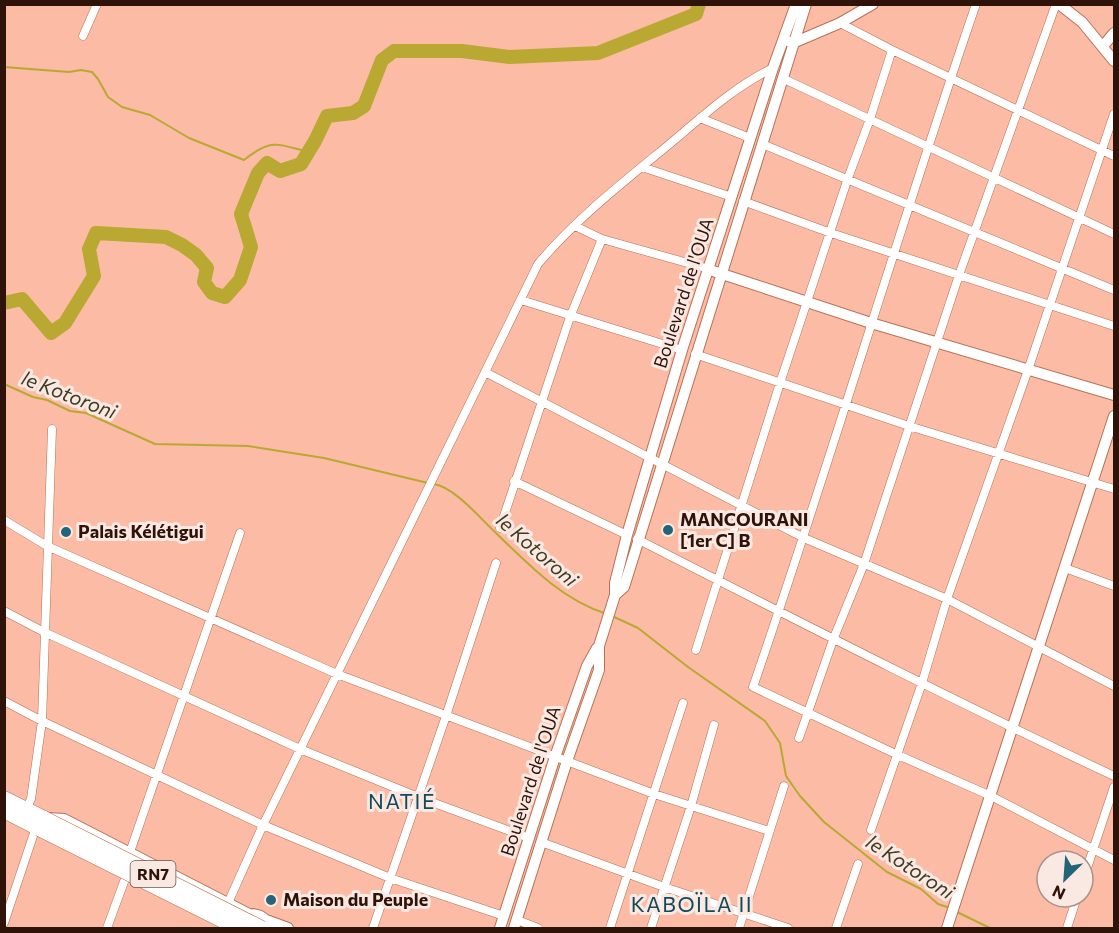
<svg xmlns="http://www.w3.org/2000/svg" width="1119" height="933" viewBox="0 0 1119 933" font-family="Commissioner,sans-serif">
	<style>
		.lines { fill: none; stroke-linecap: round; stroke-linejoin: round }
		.stream { stroke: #b9a933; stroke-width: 2 }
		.river { stroke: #b9a933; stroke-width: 14 }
		.street-casing { stroke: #ba7055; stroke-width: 9 }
		.secondary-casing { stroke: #ba7055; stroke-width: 12 }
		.highway-casing { stroke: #ba7055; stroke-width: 15 }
		.street { stroke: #fff; stroke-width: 8 }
		.secondary { stroke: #fff; stroke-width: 10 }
		.highway { stroke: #fff; stroke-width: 14 }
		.highway-bridge-casing { stroke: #ba7055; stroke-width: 15; stroke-linecap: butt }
		.highway-bridge { stroke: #fff; stroke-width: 14 }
		.poi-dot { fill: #236578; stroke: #fae9e3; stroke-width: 2 }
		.labels { text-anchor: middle; stroke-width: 6; stroke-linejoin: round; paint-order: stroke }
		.shield { fill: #fae9e3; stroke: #6d534a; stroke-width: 1.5 }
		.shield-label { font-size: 16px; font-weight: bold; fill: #301308 }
		.street-label { font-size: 18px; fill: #301308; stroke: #fae9e3 }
		.poi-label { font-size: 18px; font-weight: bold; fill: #301308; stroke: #fae9e3; text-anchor: start }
		.water-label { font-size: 20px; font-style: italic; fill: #3f3c23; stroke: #fae9e3 }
		.quarter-label { font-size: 21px; letter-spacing: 1.5px; fill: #144959; stroke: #fae9e3 }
	</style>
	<rect width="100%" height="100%" fill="#fbbba4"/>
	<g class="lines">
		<path class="stream" d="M4,67L69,72L81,70L92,72L98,79L108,97L122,107L150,115L189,138L244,160C272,138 276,144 309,152
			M4,384L33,397L47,400L70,411L86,413L155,444L248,446L324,458L428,483
			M434,484C454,487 480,518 495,532C528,564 562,600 607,614
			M612,616L638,628L688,667L765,721L780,743L786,776L800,796L824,822L887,872L921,889L938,904L950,908
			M955,911L990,928"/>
		<path class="river" d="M4,303L22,299L51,333L65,323L94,276L89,249L96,233L166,237L182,245L196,255L207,268L204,282L212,293L225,297L240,280L251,247L241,214L258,173L267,163L280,171L301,164L315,141L327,116L353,113L364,106L382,60L394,51H462L510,57L598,53L696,14L699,4"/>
		<defs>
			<path id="street" d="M976,4C898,231 831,461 753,687L898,755L991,796L1114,860
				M840,23L892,50L1114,156
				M83,36L97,4
				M782,78C893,130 1004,182 1114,234
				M700,118L750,138
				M762,144L1114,290
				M642,167L732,197
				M743,201L831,233L1114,326
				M575,226L602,239L709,269
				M521,300L682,350
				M695,354L909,426L1114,489
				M485,372L804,538L947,599L1114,686
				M514,481L627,535
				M4,520L47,546L337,674L654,794L769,831
				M500,528L570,317L602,239
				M637,539C796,620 954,701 1114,776
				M1065,568L1114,586
				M4,611L44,632L300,749L418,797L529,838
				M696,650L780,383L848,178L870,119L892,50
				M4,701L42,721L263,825L390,878L504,916
				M799,738L833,640L864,564L959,275L1056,4
				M26,809L31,799L42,721L52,429
				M871,830L922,683L947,599L1028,370L1114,114
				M541,842L664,887L788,928
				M130,852L240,533
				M1083,880L1114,787
				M228,903L263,825L538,264C575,220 622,183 666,147C701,118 732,88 773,68
				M517,920L538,928
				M4,923L36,827
				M107,928L125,879
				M373,928L446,716L496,563
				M610,928L683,703
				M651,928L691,806L714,725
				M739,928L784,786
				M836,928L858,864
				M1067,928L1077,897"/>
			<path id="secondary" d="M1059,4L1082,22L1114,61
				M790,42L793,43L840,23L873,4
				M1103,46L1114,33
				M713,271L871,323L1114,395
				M615,595V583L627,535L682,350L773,68L796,4
				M48,818L64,819L249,914
				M245,916C256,911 267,917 270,928
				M266,920L288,928
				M500,928L555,757L587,666L597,648
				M514,928L567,761L599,670V646L615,595L624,587L806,4
				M947,928L1114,416"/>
			<path id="highway" d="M4,798L44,818
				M4,811L39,829"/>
		</defs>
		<use href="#street" class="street-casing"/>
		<use href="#secondary" class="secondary-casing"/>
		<use href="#highway" class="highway-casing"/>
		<use href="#street" class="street"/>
		<use href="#secondary" class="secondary"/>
		<use href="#highway" class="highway"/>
		<defs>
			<path id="highway-bridge" d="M44,818L262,928
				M39,829L237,928"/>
		</defs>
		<use href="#highway-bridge" class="highway-bridge-casing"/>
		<use href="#highway-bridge" class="highway-bridge"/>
	</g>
	<g class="poi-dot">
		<circle cx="668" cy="530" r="6"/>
		<circle cx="66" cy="532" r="6"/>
		<circle cx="271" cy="900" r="6"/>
	</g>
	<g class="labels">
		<rect class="shield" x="130.5" y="861" width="45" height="26" rx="4.5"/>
		<g class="shield-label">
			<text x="153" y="880">RN7</text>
		</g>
		<g class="street-label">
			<text transform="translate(684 293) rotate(-72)" y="6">Boulevard de l'OUA</text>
			<text transform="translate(531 781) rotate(-72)" y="6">Boulevard de l'OUA</text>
		</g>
		<g class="poi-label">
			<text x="680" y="526">MANCOURANI<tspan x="680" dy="21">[1er C] B</tspan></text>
			<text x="78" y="538">Palais Kélétigui</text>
			<text x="283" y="906">Maison du Peuple</text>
		</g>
		<g class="water-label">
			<text transform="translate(69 395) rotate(21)" y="7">le Kotoroni</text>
			<text transform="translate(537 550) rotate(41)" y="7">le Kotoroni</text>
			<text transform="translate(910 867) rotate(33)" y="7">le Kotoroni</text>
		</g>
		<g class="quarter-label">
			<text x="402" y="809">NATIÉ</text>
			<text x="692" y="912">KABOÏLA II</text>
		</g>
	</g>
	<rect width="1119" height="933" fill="none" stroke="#301308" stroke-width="12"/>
	<g transform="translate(1065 879) rotate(205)"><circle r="28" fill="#fae9e3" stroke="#a9938b" stroke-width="1.5"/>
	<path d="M0-4.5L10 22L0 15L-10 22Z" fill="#236578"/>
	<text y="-9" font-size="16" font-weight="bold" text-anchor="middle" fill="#301308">N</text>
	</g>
</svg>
